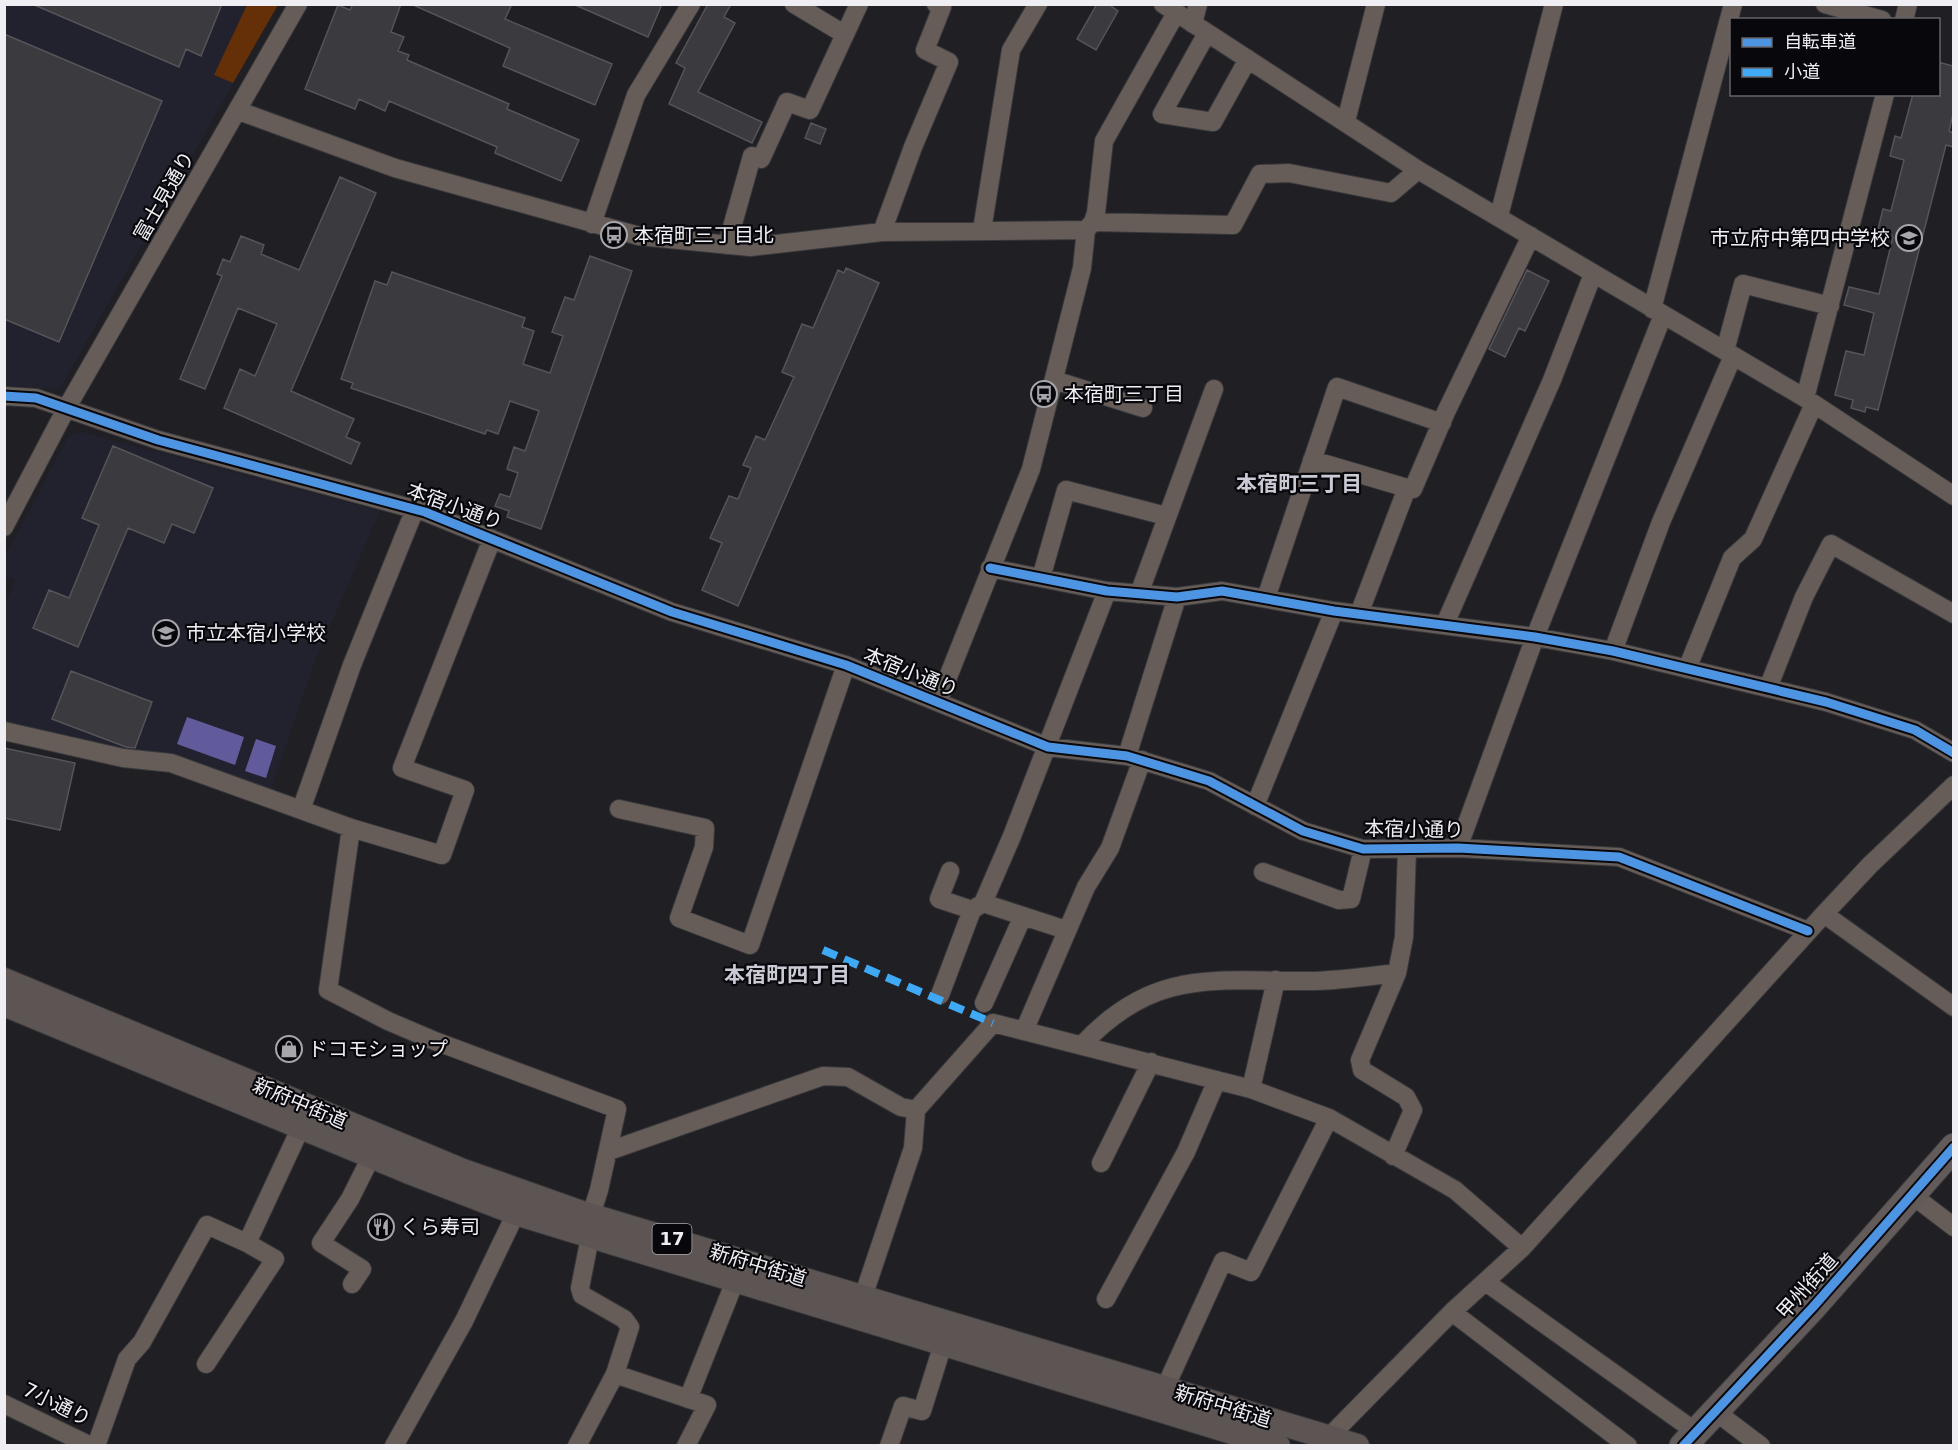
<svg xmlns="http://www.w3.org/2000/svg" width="1958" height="1450" viewBox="0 0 1958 1450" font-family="'DejaVu Sans','Noto Sans JP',sans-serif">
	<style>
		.built { fill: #22222e }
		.green { fill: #652f07 }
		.water { fill: #615b9c }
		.building { fill: #3b3b3f; stroke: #545459; stroke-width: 1.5 }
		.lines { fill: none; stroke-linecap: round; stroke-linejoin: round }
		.minor-casing { stroke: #39393c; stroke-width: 20 }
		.major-casing { stroke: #39393c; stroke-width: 26 }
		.highway-casing { stroke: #39393c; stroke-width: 29 }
		.minor { stroke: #665d59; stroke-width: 18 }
		.major { stroke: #5d5553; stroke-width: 24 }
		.highway { stroke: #635b5a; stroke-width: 27 }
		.quiet { stroke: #3fa9f5; stroke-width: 8; stroke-dasharray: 15 8; stroke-linecap: butt }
		.cycleway-casing { stroke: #08080c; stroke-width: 13 }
		.cycleway { stroke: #4d94e3; stroke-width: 9 }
		.labels { text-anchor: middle; stroke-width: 4.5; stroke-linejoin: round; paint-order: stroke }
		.shield { fill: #08080c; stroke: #a9a9ae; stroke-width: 1.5 }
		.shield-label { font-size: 18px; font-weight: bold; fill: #eeeef3 }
		.street-label { font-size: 20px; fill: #eeeef3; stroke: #08080c }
		.poi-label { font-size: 20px; fill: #eeeef3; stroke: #08080c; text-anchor: start }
		.neighbourhood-label { font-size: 21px; font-weight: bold; fill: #cacad5; stroke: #08080c }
	</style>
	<rect width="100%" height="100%" fill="#1f1f24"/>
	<path class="built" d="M4,5H278L59,390L5,385Z
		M82,432L380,511L315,661L270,792L5,725V605L15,580L5,576V556L69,435Z"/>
	<path class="green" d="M247,5H278L233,83L214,75Z"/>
	<path class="water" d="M187,717L244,737L235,765L177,744Z
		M256,739L276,746L266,778L245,771Z"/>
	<path class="building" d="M32,4H222L201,56L186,49L179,67Z
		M353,4H401L391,32L404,37L398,51L409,55L407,60L509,104L507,109L579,140L561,181L495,153L497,147L389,101L385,111L359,99L355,109L305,89L338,5L350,10Z
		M411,4H512L505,19L612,64L595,105L503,66L510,48Z
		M573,4H662L648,37Z
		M708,4H731L724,17L735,23L698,92L762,122L752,143L669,104L685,68L676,63Z
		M1097,4H1108L1118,11L1096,50L1077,39Z
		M4,34L162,101L59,342L4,319Z
		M1938,62L1953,66V114L1949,131L1953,133V147L1946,145L1878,410L1866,407L1865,412L1851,408L1853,400L1835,395L1846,351L1864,355L1874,313L1844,305L1849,287L1879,294L1893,237L1877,233L1883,209L1891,211L1904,160L1890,156L1895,136L1901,138L1913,94H1938Z
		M811,123L826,129L820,144L805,138Z
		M340,177L376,193L291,391L354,419L346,437L360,443L351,464L224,408L240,369L255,376L277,324L238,308L205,389L180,379L222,276L217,274L223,259L230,262L241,236L264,245L261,254L299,270Z
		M590,256L632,271L541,529L507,517L509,511L495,506L500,494L510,497L518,473L507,469L514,447L525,451L539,411L510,401L498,434L487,430L485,434L351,388L353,383L341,379L375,281L387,285L392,272L525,318L522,327L534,331L523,364L550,373L563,336L552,332L565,297L574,300Z
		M846,268L879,283L738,606L702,590L722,543L710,538L729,496L738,499L751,468L743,465L756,436L765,440L794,377L782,372L802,324L813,328L838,270L844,273Z
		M1527,270L1549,281L1525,331L1519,328L1505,357L1489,349Z
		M113,446L213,488L194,533L172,524L164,543L128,528L78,647L33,628L49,590L69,598L99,525L82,518Z
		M71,671L152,702L135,748L126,747L52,719Z
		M4,748L75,763L60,830L4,818Z"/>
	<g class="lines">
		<defs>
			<path id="minor" d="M794,4L844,34
				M1163,4L1418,170L1805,398L1954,496
				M1825,4L1882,20
				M1904,20L1908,4
				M1193,24L1198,4
				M1207,33L1162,114L1213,122L1248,59
				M239,111L395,168L639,236L750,247L882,232L1086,230
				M1346,121L1376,4
				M1499,216L1554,4
				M1093,222L1233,225L1260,174L1289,173L1391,193L1418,170
				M592,224L636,95L691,4
				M982,230L1011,50L1038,4
				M882,232L913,147L949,62L925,50L942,7L936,4
				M727,245L752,156L761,159L787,102L810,110L859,4
				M1652,309L1733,4
				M1725,351L1743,284L1830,306
				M1054,380L1143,408
				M4,396L36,398L158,440L425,512L672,612L846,665L1048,747L1127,756L1209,781L1303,831L1363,849L1458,848L1619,857L1808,931
				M1805,398L1885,94
				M1312,460L1407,488
				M4,527L66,409L298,4
				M990,568L1107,591L1177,597L1222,591L1334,611L1535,637L1613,651L1826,702L1915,730L1954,753
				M1041,578L1066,490L1166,516
				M1139,594L1214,389
				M1266,598L1337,387L1442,423
				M1359,614L1407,488L1413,489L1446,412L1531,236
				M1445,624L1552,380L1593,274
				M1613,651L1661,522L1733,356
				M1687,669L1732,558L1753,539L1814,404
				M1768,688L1804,597L1831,544L1954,614
				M938,702L1031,469L1082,268L1086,230L1093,222L1096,213L1104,141L1176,13
				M4,731L123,758L171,763L351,828L442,855L465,790L402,768L492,539
				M1127,756L1177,597
				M1255,806L1334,611
				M619,809L705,828L704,847L679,918L750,945L846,665
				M301,810L352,665L415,509
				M351,828L328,990L388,1021L435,1041L617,1109L599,1190L591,1215L590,1237L580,1288L582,1295L624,1319L630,1327L615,1374L577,1446
				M1458,848L1535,637L1663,315
				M950,871L939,899L972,910
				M1263,872L1339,900L1351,899L1363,849
				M983,903L1066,930
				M1824,914L1954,1007
				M940,995L972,910L983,903L1012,836L1107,591
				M984,1003L1023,916
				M1024,1031L1086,887L1110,848L1142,760
				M1082,1045C1155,966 1218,982 1315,981C1342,980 1370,976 1397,973
				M1251,1089L1276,980
				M609,1151L823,1076L848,1077L901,1107L916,1110
				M1393,1156L1413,1110L1406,1097L1362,1070L1360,1060L1397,973L1404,937L1407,850
				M1101,1163L1151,1062
				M1912,1195L1954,1227
				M1487,1283L1696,1432
				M352,1284L362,1269L321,1243L350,1199L371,1157
				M863,1297L913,1148L916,1110L993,1023L1251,1089L1329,1118L1455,1190L1522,1248
				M1106,1299L1186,1152L1217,1080
				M1452,1312L1628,1446
				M206,1364L275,1259L247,1243L301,1127
				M615,1374L707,1405L686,1446
				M1165,1388L1223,1261L1251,1272L1329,1118
				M688,1399L735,1281
				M4,1404L91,1446
				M1716,1412L1761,1446
				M1322,1444L1452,1312L1522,1248L1824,914L1870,865L1954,785
				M96,1446L127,1359L142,1342L207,1225L247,1243
				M394,1446L464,1321L516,1213
				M889,1446L903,1406L922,1411L943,1344"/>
			<path id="major" d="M4,980L463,1171L582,1213L1357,1446
				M4,1004L407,1171L516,1213L1278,1446"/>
			<path id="highway" d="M1683,1446L1813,1307L1954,1147"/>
		</defs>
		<use href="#minor" class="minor-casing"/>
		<use href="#major" class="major-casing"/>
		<use href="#highway" class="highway-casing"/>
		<use href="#minor" class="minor"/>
		<use href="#major" class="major"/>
		<use href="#highway" class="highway"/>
		<path class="quiet" d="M823,950L993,1023"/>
		<defs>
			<path id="cycleway" d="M4,396L36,398L158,440L425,512L672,612L846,665L1048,747L1127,756L1209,781L1303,831L1363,849L1458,848L1619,857L1808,931
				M990,568L1107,591L1177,597L1222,591L1334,611L1535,637L1613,651L1826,702L1915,730L1954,753
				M1683,1446L1813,1307L1954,1147"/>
		</defs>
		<use href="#cycleway" class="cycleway-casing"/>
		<use href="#cycleway" class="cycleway"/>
	</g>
	<defs>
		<symbol id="bus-ring" viewBox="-11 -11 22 22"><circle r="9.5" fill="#08080c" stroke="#a6a6ab" stroke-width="1.5"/><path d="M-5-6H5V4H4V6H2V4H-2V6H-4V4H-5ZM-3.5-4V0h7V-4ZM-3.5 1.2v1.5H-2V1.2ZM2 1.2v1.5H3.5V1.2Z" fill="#a6a6ab"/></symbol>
		<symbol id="school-ring" viewBox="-11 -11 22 22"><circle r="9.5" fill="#08080c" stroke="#a6a6ab" stroke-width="1.5"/><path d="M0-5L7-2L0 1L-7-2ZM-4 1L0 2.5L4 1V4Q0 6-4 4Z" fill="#a6a6ab"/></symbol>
		<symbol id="shop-ring" viewBox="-11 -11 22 22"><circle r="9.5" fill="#08080c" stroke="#a6a6ab" stroke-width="1.5"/><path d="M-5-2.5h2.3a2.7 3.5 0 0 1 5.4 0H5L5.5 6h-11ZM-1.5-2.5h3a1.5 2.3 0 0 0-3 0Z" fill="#a6a6ab"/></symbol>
		<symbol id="restaurant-ring" viewBox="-11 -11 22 22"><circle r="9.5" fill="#08080c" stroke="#a6a6ab" stroke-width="1.5"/><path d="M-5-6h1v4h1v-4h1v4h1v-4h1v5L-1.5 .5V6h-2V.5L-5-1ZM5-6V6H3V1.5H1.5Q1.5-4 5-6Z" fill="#a6a6ab"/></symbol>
	</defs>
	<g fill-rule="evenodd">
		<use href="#bus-ring" x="599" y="220" width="30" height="30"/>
		<use href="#school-ring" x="1894" y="223" width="30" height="30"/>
		<use href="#bus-ring" x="1029" y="379" width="30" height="30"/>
		<use href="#school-ring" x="151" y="618" width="30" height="30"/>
		<use href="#shop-ring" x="274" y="1034" width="30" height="30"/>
		<use href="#restaurant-ring" x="366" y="1212" width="30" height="30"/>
	</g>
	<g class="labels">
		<rect class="shield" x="652.5" y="1224" width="39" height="30" rx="4.5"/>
		<g class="shield-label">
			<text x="672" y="1245">17</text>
		</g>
		<g class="street-label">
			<text transform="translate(164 196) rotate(-60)" y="7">富士見通り</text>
			<text transform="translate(455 506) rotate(20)" y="7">本宿小通り</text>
			<text transform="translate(911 672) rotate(22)" y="7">本宿小通り</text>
			<text transform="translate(1414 829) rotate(1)" y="7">本宿小通り</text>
			<text transform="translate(300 1103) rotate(23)" y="7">新府中街道</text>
			<text transform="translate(758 1265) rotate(17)" y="7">新府中街道</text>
			<text transform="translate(1807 1286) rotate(-48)" y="7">甲州街道</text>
			<text transform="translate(57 1404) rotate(26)" y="7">7小通り</text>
			<text transform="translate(1223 1406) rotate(17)" y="7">新府中街道</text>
		</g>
		<g class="poi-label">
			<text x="634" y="242">本宿町三丁目北</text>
			<text x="1890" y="245" text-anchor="end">市立府中第四中学校</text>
			<text x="1064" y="401">本宿町三丁目</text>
			<text x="186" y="640">市立本宿小学校</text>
			<text x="308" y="1056">ドコモショップ</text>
			<text x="400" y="1234">くら寿司</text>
		</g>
		<g class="neighbourhood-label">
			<text x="1299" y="491">本宿町三丁目</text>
			<text x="787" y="982">本宿町四丁目</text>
		</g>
	</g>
	<rect width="1958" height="1450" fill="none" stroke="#eeeef3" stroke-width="12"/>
	<rect x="1730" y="18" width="210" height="78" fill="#08080c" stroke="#646468" stroke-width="1.5"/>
	<rect x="1742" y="38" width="30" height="9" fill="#4d94e3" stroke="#646468" stroke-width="1.5"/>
	<text x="1784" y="48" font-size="18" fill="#eeeef3">自転車道</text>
	<rect x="1742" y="68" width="30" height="9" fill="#3fa9f5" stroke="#646468" stroke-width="1.5"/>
	<text x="1784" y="78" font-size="18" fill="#eeeef3">小道</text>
</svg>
